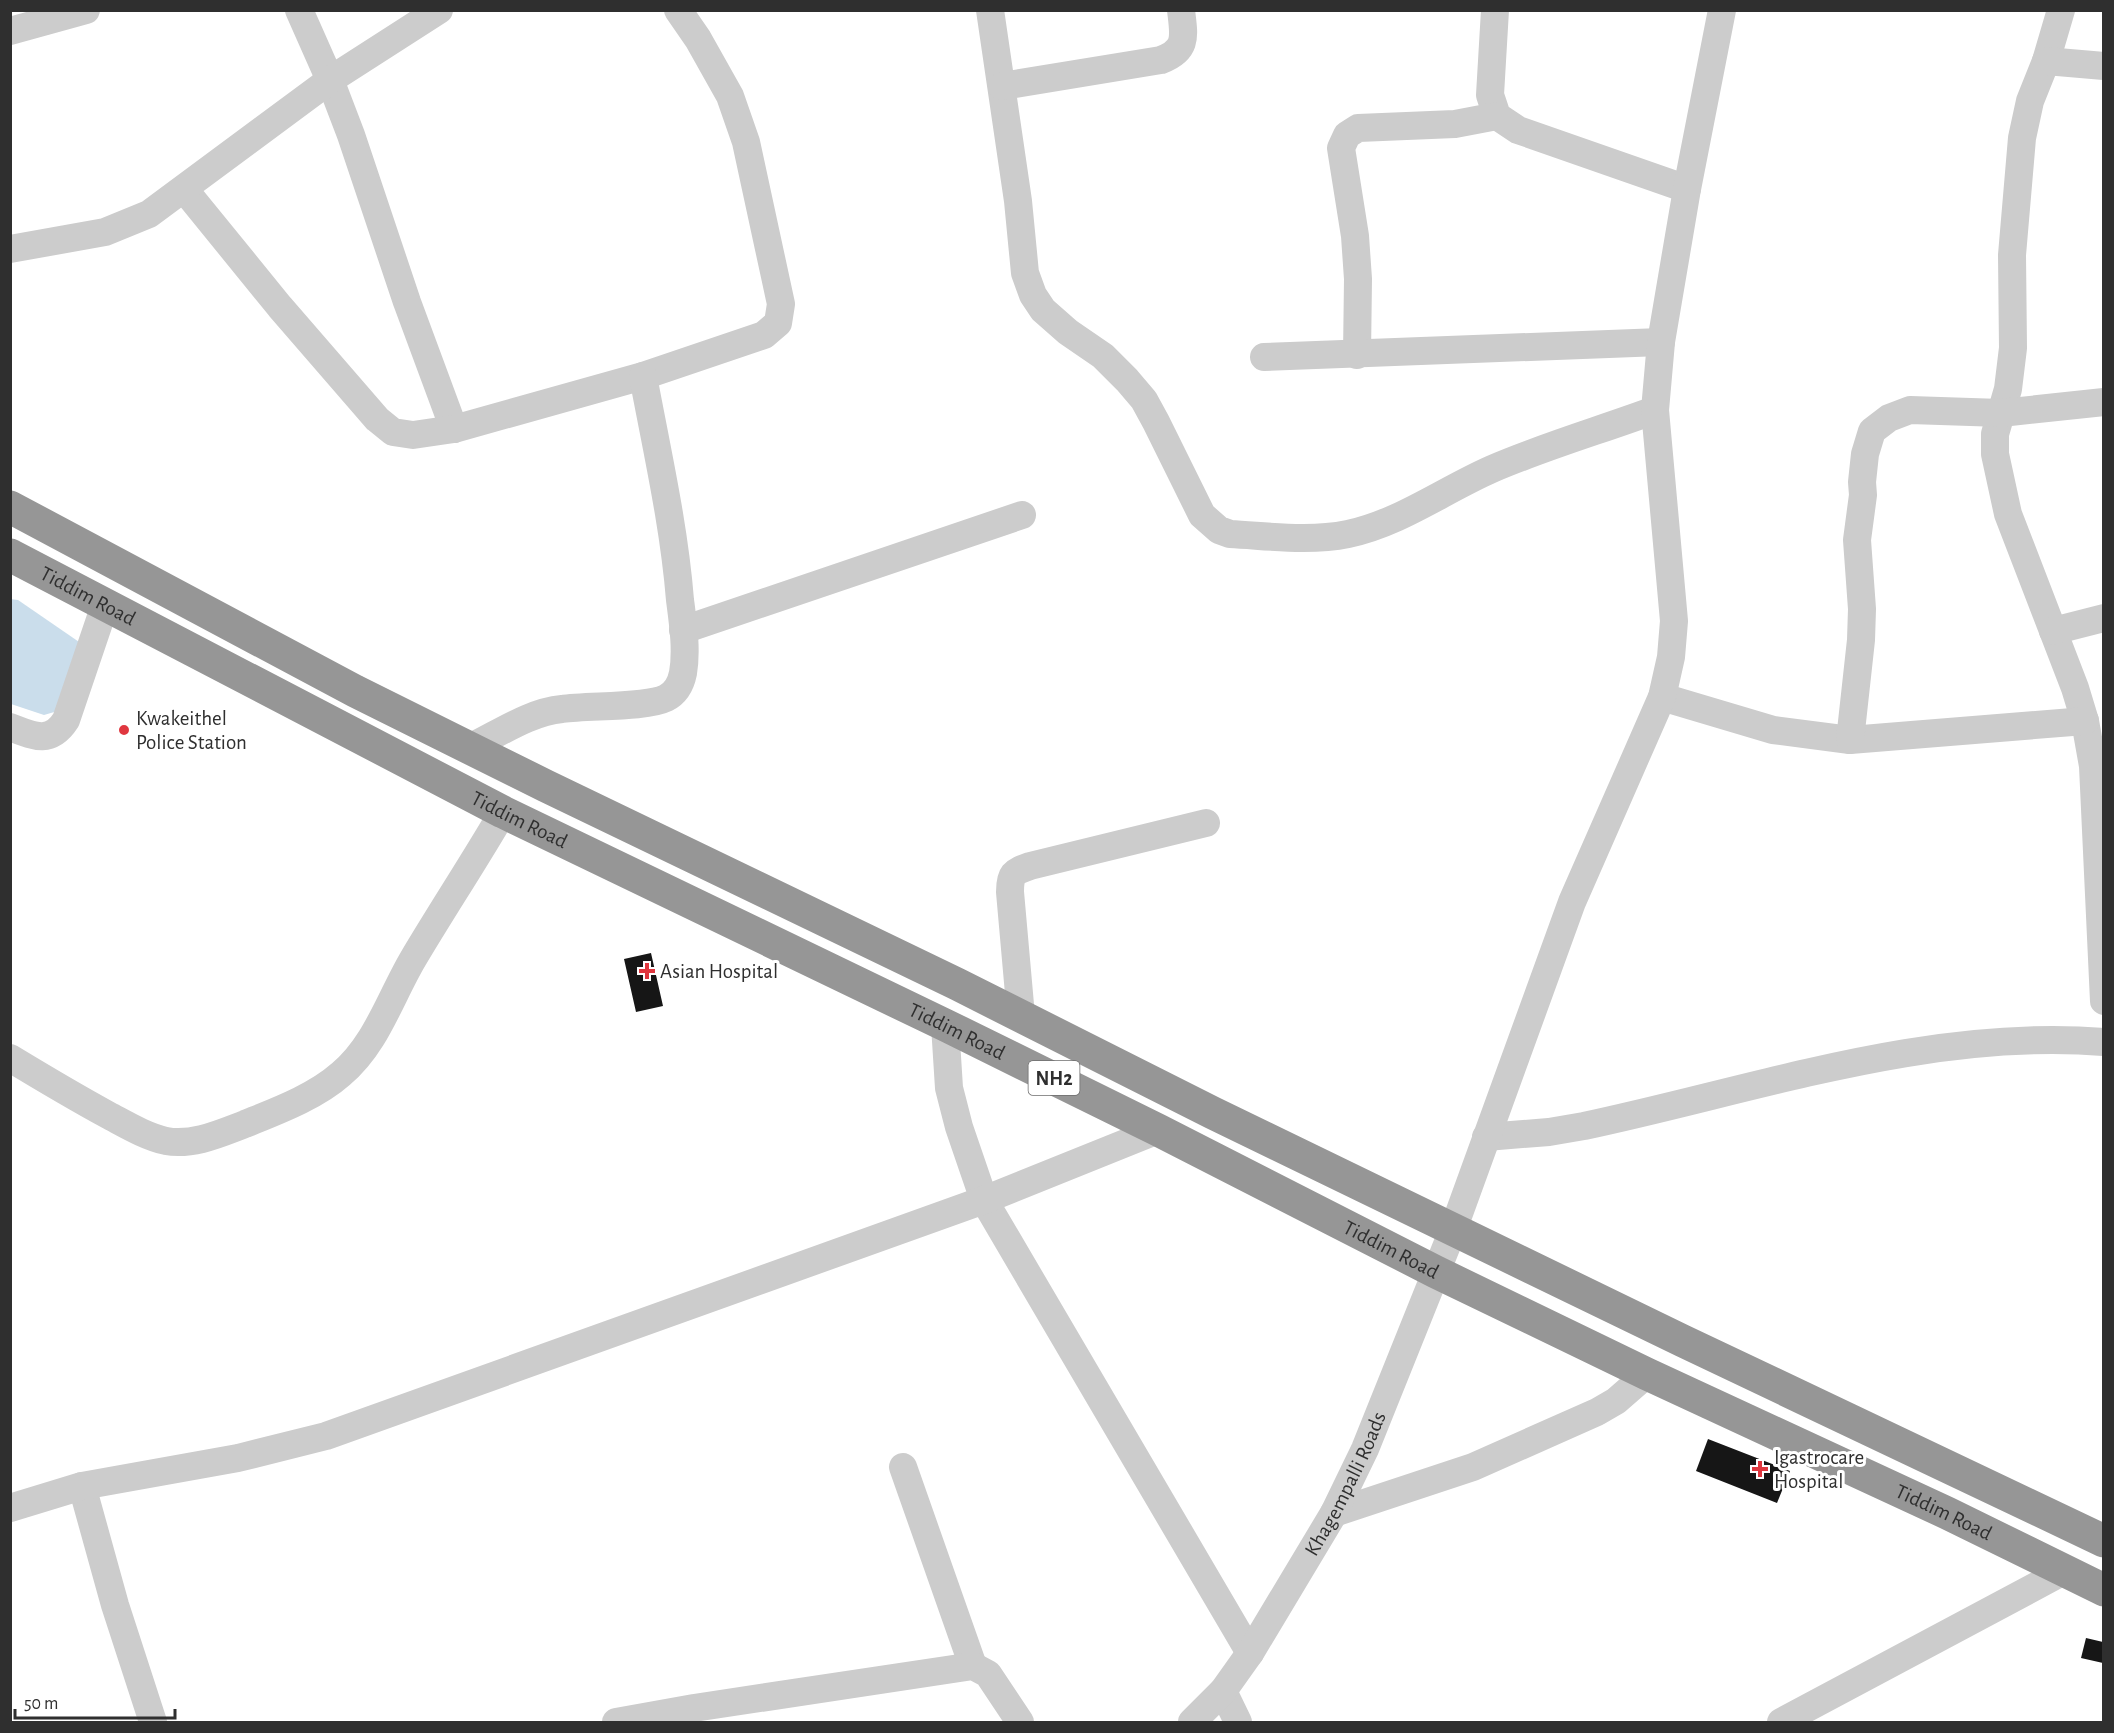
<svg xmlns="http://www.w3.org/2000/svg" width="2114" height="1733" viewBox="0 0 2114 1733" font-family="'Alegreya Sans',sans-serif">
	<style>
		.water { fill: #caddeb }
		.building { fill: #161616 }
		.lines { fill: none; stroke-linecap: round; stroke-linejoin: round }
		.minor { stroke: #ccc; stroke-width: 28 }
		.highway { stroke: #969696; stroke-width: 33 }
		.poi-dot { fill: #e0373f; stroke: #fff; stroke-width: 2 }
		.labels { text-anchor: middle; stroke-width: 6; stroke-linejoin: round; paint-order: stroke }
		.shield { fill: #fff; stroke: #6d6d6d; stroke-width: 1.5 }
		.shield-label { font-size: 20px; font-weight: bold; fill: #2f2f2f }
		.street-label { font-size: 21px; fill: #2f2f2f; stroke: #fff }
		.poi-label { font-size: 21px; fill: #2f2f2f; stroke: #fff; text-anchor: start }
	</style>
	<rect width="100%" height="100%" fill="#fff"/>
	<path class="water" d="M10,599L18,600L82,644L61,710L44,715L11,704Z"/>
	<path class="building" d="M651,953L663,1006L636,1012L624,959Z
		M1708,1439L1790,1471L1777,1503L1696,1471Z
		M2086,1638L2103,1642V1663L2081,1658Z"/>
	<g class="lines">
		<g class="minor">
			<path d="M299,10L330,80L351,135L407,302L454,429"/>
			<path d="M990,10L1018,201L1025,273L1033,295L1043,310L1068,332L1103,356L1127,380L1144,400L1156,422L1202,515L1219,530L1230,534C1269,536 1309,542 1348,534C1400,523 1444,490 1492,469C1545,446 1601,430 1655,410"/>
			<path d="M1495,10L1490,95L1497,116L1518,130L1687,189"/>
			<path d="M2061,10L2046,61L2030,101L2022,138L2012,255L2013,348L2008,389L1995,434V454L2008,514L2075,688L2085,721L2093,766L2104,1001"/>
			<path d="M10,31L86,10"/>
			<path d="M2046,61L2104,66"/>
			<path d="M1002,86L1161,60C1188,50 1184,36 1181,10"/>
			<path d="M184,189L280,307L377,419L393,432L413,435L454,429L643,376L764,335L778,323L781,304L746,142L730,96L698,39L678,10"/>
			<path d="M10,249L105,232L149,214L330,80L439,10"/>
			<path d="M1357,355L1358,279L1355,236L1341,148L1347,135L1358,128L1455,124L1497,116"/>
			<path d="M1264,357L1661,342"/>
			<path d="M683,630L1022,515"/>
			<path d="M2053,631L2104,618"/>
			<path d="M1662,697L1773,730L1850,740L2085,721"/>
			<path d="M10,727C33,736 50,745 66,720L105,605"/>
			<path d="M1850,740L1861,640L1862,609L1857,540L1863,495L1862,482L1865,454L1872,431L1889,418L1910,410L2001,413L2104,402"/>
			<path d="M471,747C500,733 530,712 562,709C587,705 646,708 666,698C676,693 681,683 683,673C687,650 683,623 680,600C674,525 657,451 643,376"/>
			<path d="M1021,1016L1010,892C1010,874 1013,872 1030,866L1206,823"/>
			<path d="M945,1025L949,1088L959,1127L984,1200L1250,1653"/>
			<path d="M10,1058C43,1078 75,1097 108,1115C127,1125 145,1136 166,1141C193,1146 221,1133 245,1124C277,1111 315,1097 341,1074C376,1045 390,998 413,959C442,910 474,862 503,812"/>
			<path d="M1486,1137L1549,1132L1584,1126C1754,1090 1927,1028 2104,1042"/>
			<path d="M903,1467L973,1666"/>
			<path d="M82,1486L115,1605L153,1722"/>
			<path d="M10,1508L82,1486L238,1458L326,1436L984,1200L1158,1130"/>
			<path d="M1334,1513L1473,1467L1597,1412L1616,1401L1647,1374"/>
			<path d="M1223,1691L1238,1722"/>
			<path d="M616,1722L694,1708L973,1666L988,1674L1020,1722"/>
			<path id="s1" d="M1192,1722L1223,1691L1250,1653L1334,1513L1365,1449L1453,1230L1572,902L1662,697L1671,657L1674,621L1655,410L1661,342L1687,189L1722,10"/>
			<path d="M1781,1722L2064,1571"/>
		</g>
		<g class="highway">
			<path d="M10,507L355,691L546,786L957,984L1213,1113L1683,1341L2104,1541"/>
			<path id="s2" d="M10,555L503,812L945,1025L1158,1130L1436,1272L1647,1374L1947,1513L2104,1590"/>
		</g>
	</g>
	<g class="poi-dot">
		<circle cx="124" cy="730" r="6"/>
		<path d="M644 962h6v6h6v6h-6v6h-6v-6h-6v-6h6z"/>
		<path d="M1757 1460h6v6h6v6h-6v6h-6v-6h-6v-6h6z"/>
	</g>
	<g class="labels">
		<rect class="shield" x="1028.5" y="1061" width="51" height="34" rx="4.5"/>
		<g class="shield-label">
			<text x="1054" y="1085">NH2</text>
		</g>
		<g class="street-label">
			<text dy="7" stroke="none"><textPath href="#s2" startOffset="88">Tiddim Road</textPath></text>
			<text dy="7" stroke="none"><textPath href="#s2" startOffset="574">Tiddim Road</textPath></text>
			<text dy="7" stroke="none"><textPath href="#s2" startOffset="1060">Tiddim Road</textPath></text>
			<text dy="7" stroke="none"><textPath href="#s2" startOffset="1546">Tiddim Road</textPath></text>
			<text dy="7" stroke="none"><textPath href="#s1" startOffset="285">Khagempalli Roads</textPath></text>
			<text dy="7" stroke="none"><textPath href="#s2" startOffset="2158">Tiddim Road</textPath></text>
		</g>
		<g class="poi-label">
			<text x="136" y="725">Kwakeithel<tspan x="136" dy="24">Police Station</tspan></text>
			<text x="660" y="978">Asian Hospital</text>
			<text x="1774" y="1464">Igastrocare<tspan x="1774" dy="24">Hospital</tspan></text>
		</g>
	</g>
	<rect width="2114" height="1733" fill="none" stroke="#2f2f2f" stroke-width="24"/>
	<path d="M15 1709v9h160v-9" fill="none" stroke="#2f2f2f" stroke-width="3"/>
	<text x="24" y="1709" font-size="18" fill="#2f2f2f" stroke="#ffffff" stroke-width="4.5" paint-order="stroke">50 m</text>
</svg>
